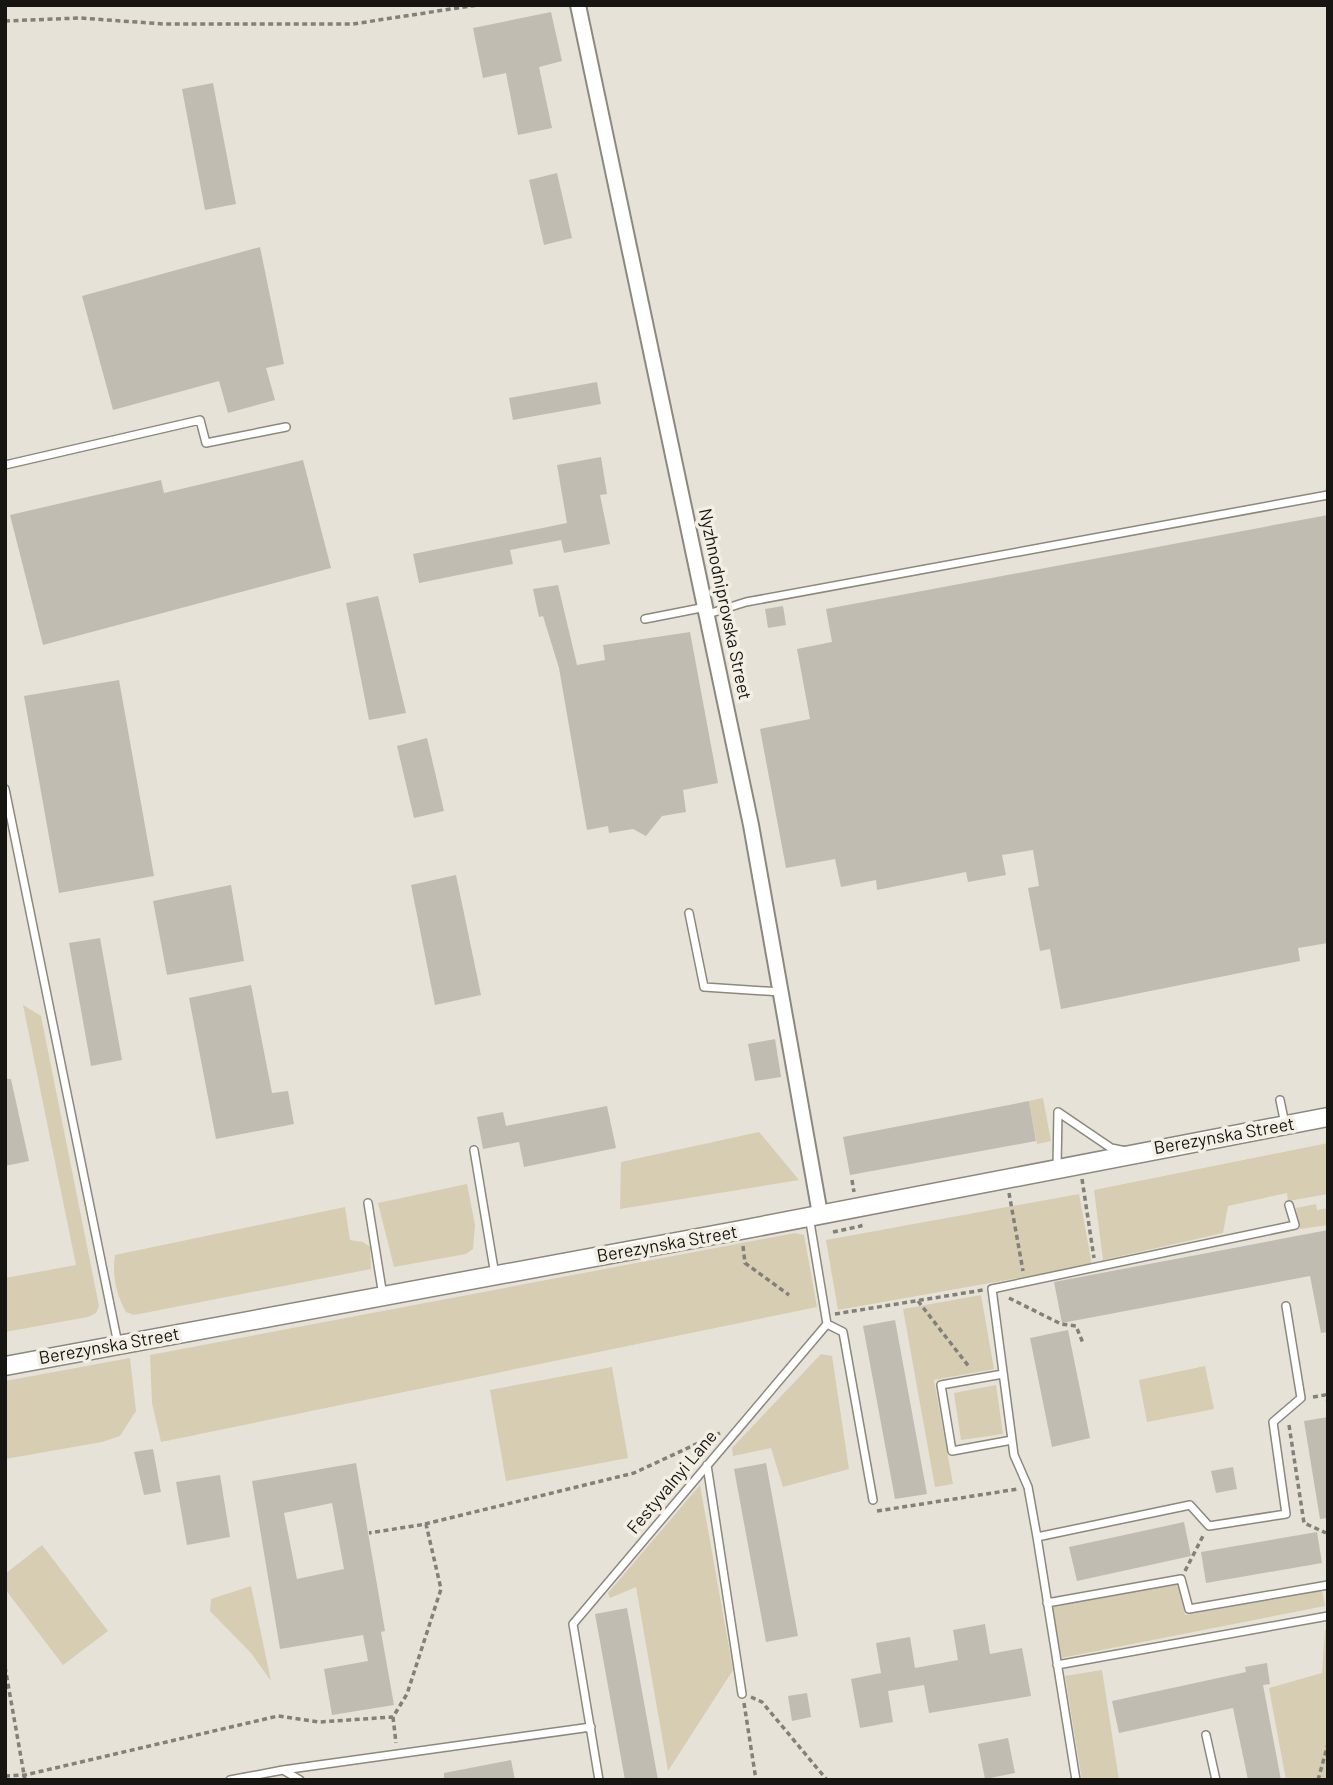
<svg xmlns="http://www.w3.org/2000/svg" width="1333" height="1785" viewBox="0 0 1333 1785" font-family="Barlow,sans-serif">
	<style>
		.green { fill: #d6cdb2 }
		.building { fill: #c0bcb2; fill-rule: evenodd }
		.lines { fill: none; stroke-linecap: round; stroke-linejoin: round }
		.service-casing { stroke: #8c887e; stroke-width: 10 }
		.minor-casing { stroke: #8c887e; stroke-width: 18 }
		.tertiary-casing { stroke: #8c887e; stroke-width: 21 }
		.path { stroke: #838079; stroke-width: 3.5; stroke-dasharray: 5 3.5; stroke-linecap: butt }
		.service { stroke: #fff; stroke-width: 7 }
		.minor { stroke: #fff; stroke-width: 14 }
		.tertiary { stroke: #fff; stroke-width: 18 }
		.labels { text-anchor: middle; stroke-width: 7; stroke-linejoin: round; paint-order: stroke }
		.street-label { font-size: 18px; fill: #161511; stroke: #f3efe4 }
	</style>
	<rect width="100%" height="100%" fill="#e6e2d7"/>
	<path class="green" d="M23,1005L41,1016L99,1306L96,1313L88,1317L5,1332V1278L76,1265Z
		M1043,1098L1051,1141L1037,1144L1029,1101Z
		M759,1132L799,1180L620,1209L621,1162Z
		M1328,1143V1194L1288,1201L1287,1193L1228,1206L1223,1233L1103,1260L1094,1190Z
		M467,1184L475,1225L473,1249L466,1254L394,1267L378,1203Z
		M1079,1194L1092,1265L838,1310L826,1240Z
		M1316,1204L1317,1210L1328,1208V1225L1300,1229L1296,1208Z
		M345,1207L350,1240L363,1242L370,1247L371,1269L134,1315L126,1312C116,1294 112,1275 115,1255Z
		M795,1233L804,1235L817,1307L161,1442L152,1403L150,1355Z
		M981,1295L994,1369L934,1380L953,1484L935,1487L903,1309Z
		M821,1354L832,1356L849,1469L783,1487L771,1448L733,1456L732,1448Z
		M130,1358L136,1411L120,1436L102,1442L5,1459V1381Z
		M1205,1366L1214,1409L1147,1422L1139,1380Z
		M612,1367L628,1458L506,1481L490,1390Z
		M996,1385L1003,1434L961,1440L954,1393Z
		M700,1485L733,1670L668,1771L636,1587L610,1598L608,1593Z
		M42,1545L108,1631L63,1665L5,1589V1574Z
		M1179,1583L1185,1615L1322,1590L1325,1606L1061,1658L1052,1607Z
		M251,1586L271,1681L251,1653L210,1611L211,1599Z
		M1325,1630H1328V1780H1286L1269,1688L1322,1673Z
		M1102,1670L1119,1780H1082L1065,1676Z"/>
	<path class="building" d="M551,12L562,61L539,67L552,128L518,135L506,73L483,78L473,28Z
		M213,83L236,204L205,210L182,89Z
		M557,173L572,238L544,245L529,180Z
		M260,247L284,364L266,368L275,400L228,413L219,381L113,410L82,296Z
		M597,382L601,404L513,420L509,398Z
		M601,457L607,494L600,495L610,544L564,553L561,540L510,550L513,564L419,583L413,554L567,523L557,465Z
		M303,460L331,568L43,645L10,515L161,480L164,493Z
		M1328,515V943L1298,948L1300,961L1061,1009L1050,949L1040,951L1028,888L1039,886L1033,850L1002,855L1006,875L968,882L966,872L877,890L876,880L841,887L835,859L786,868L760,729L810,719L797,649L832,642L826,609Z
		M558,585L577,665L605,660L603,645L690,632L718,783L683,790L686,812L662,816L646,836L633,829L609,833L608,826L587,830L559,668L543,616L539,617L533,589Z
		M378,596L406,713L369,720L346,603Z
		M783,606L786,625L768,628L765,609Z
		M119,680L154,876L59,893L24,696Z
		M427,738L444,811L414,818L397,746Z
		M456,875L481,995L435,1005L411,885Z
		M231,885L244,961L167,975L153,901Z
		M100,938L122,1060L91,1066L69,943Z
		M251,985L272,1093L288,1091L294,1124L216,1139L189,998Z
		M775,1039L781,1077L755,1081L748,1044Z
		M5,1079H11L29,1161L5,1166Z
		M1029,1101L1036,1141L850,1175L843,1137Z
		M607,1106L616,1148L524,1167L519,1142L483,1149L477,1117L503,1112L506,1126Z
		M1328,1230V1332L1321,1333L1310,1276L1062,1323L1054,1282Z
		M895,1320L927,1494L895,1499L863,1326Z
		M1068,1330L1090,1438L1052,1447L1030,1338Z
		M1328,1417V1518L1320,1519L1304,1421Z
		M153,1449L161,1492L144,1495L134,1452Z
		M356,1463L385,1631L381,1632L394,1705L332,1715L324,1669L368,1661L363,1635L280,1649L252,1481ZM332,1503L344,1569L297,1579L284,1513Z
		M766,1463L798,1636L766,1642L734,1469Z
		M1233,1467L1237,1489L1216,1493L1211,1471Z
		M220,1475L230,1537L187,1545L176,1482Z
		M1184,1522L1191,1556L1077,1581L1069,1547Z
		M1317,1532L1322,1563L1206,1583L1201,1552Z
		M627,1608L658,1780H625L595,1614Z
		M985,1624L990,1654L1022,1648L1031,1696L929,1713L924,1685L888,1691L893,1722L860,1728L851,1679L881,1673L876,1643L910,1637L915,1668L958,1660L953,1630Z
		M1267,1663L1270,1684L1263,1685L1281,1780H1248L1233,1708L1119,1733L1112,1701L1246,1672L1245,1667Z
		M807,1693L811,1717L792,1721L788,1696Z
		M1008,1738L1015,1773L985,1779L978,1744Z
		M511,1760L515,1780H444V1773Z"/>
	<g class="lines">
		<defs>
			<path id="service" d="M5,465L200,420L206,443L286,427
				M708,614L746,602L1328,495
				M645,619L706,607
				M5,789L118,1344
				M689,913L704,987L781,992
				M1280,1100L1285,1124
				M1058,1112L1111,1148L1126,1151
				M474,1150L495,1275
				M1057,1167L1058,1112
				M368,1203L383,1296
				M827,1324L843,1332L873,1500
				M1003,1374L941,1385L952,1451L1012,1440
				M707,1465L742,1694
				M1037,1537L1190,1505L1209,1526L1286,1514L1273,1422L1301,1398L1286,1306
				M1047,1603L1181,1579L1189,1609L1328,1585
				M1057,1665L1328,1616
				M1206,1735L1216,1780
				M283,1770L591,1727
				M230,1780L283,1770L300,1780
				M599,1780L573,1624L827,1324L809,1216
				M1076,1780L1037,1537L1028,1487L1014,1455L992,1289L1295,1225L1289,1205"/>
			<path id="minor" d="M578,5L751,825L820,1214"/>
			<path id="tertiary" d="M5,1366L741,1230L1328,1117"/>
		</defs>
		<use href="#service" class="service-casing"/>
		<use href="#minor" class="minor-casing"/>
		<use href="#tertiary" class="tertiary-casing"/>
		<path class="path" d="M5,21L80,18L164,24H353L477,5
			M1082,1179L1094,1258
			M852,1180L854,1192
			M1009,1193L1023,1271
			M833,1232L861,1226L860,1224
			M743,1246L745,1263L789,1295
			M1009,1298L1061,1324L1076,1326L1083,1343
			M918,1301L970,1368
			M835,1314L983,1290
			M1313,1397L1325,1395L1328,1401
			M1289,1425L1304,1523L1326,1533
			M877,1511L1018,1489
			M425,1524L634,1473L720,1433
			M1328,1533V1560
			M1185,1571L1204,1534
			M5,1667L25,1780
			M751,1697L762,1702L827,1780
			M744,1703L756,1780
			M393,1717L396,1743
			M5,1776L25,1775L278,1716L319,1722L393,1717L407,1694L441,1589L426,1524L369,1533
			M1318,1780L1328,1744"/>
		<use href="#service" class="service"/>
		<use href="#minor" class="minor"/>
		<use href="#tertiary" class="tertiary"/>
	</g>
	<g class="labels">
		<g class="street-label">
			<text transform="translate(725 604) rotate(78)" y="6">Nyzhnodniprovska Street</text>
			<text transform="translate(1224 1136) rotate(-10)" y="6">Berezynska Street</text>
			<text transform="translate(667 1244) rotate(-10)" y="6">Berezynska Street</text>
			<text transform="translate(109 1346) rotate(-10)" y="6">Berezynska Street</text>
			<text transform="translate(672 1482) rotate(-50)" y="6">Festyvalnyi Lane</text>
		</g>
	</g>
	<rect width="1333" height="1785" fill="none" stroke="#161511" stroke-width="14"/>
</svg>
